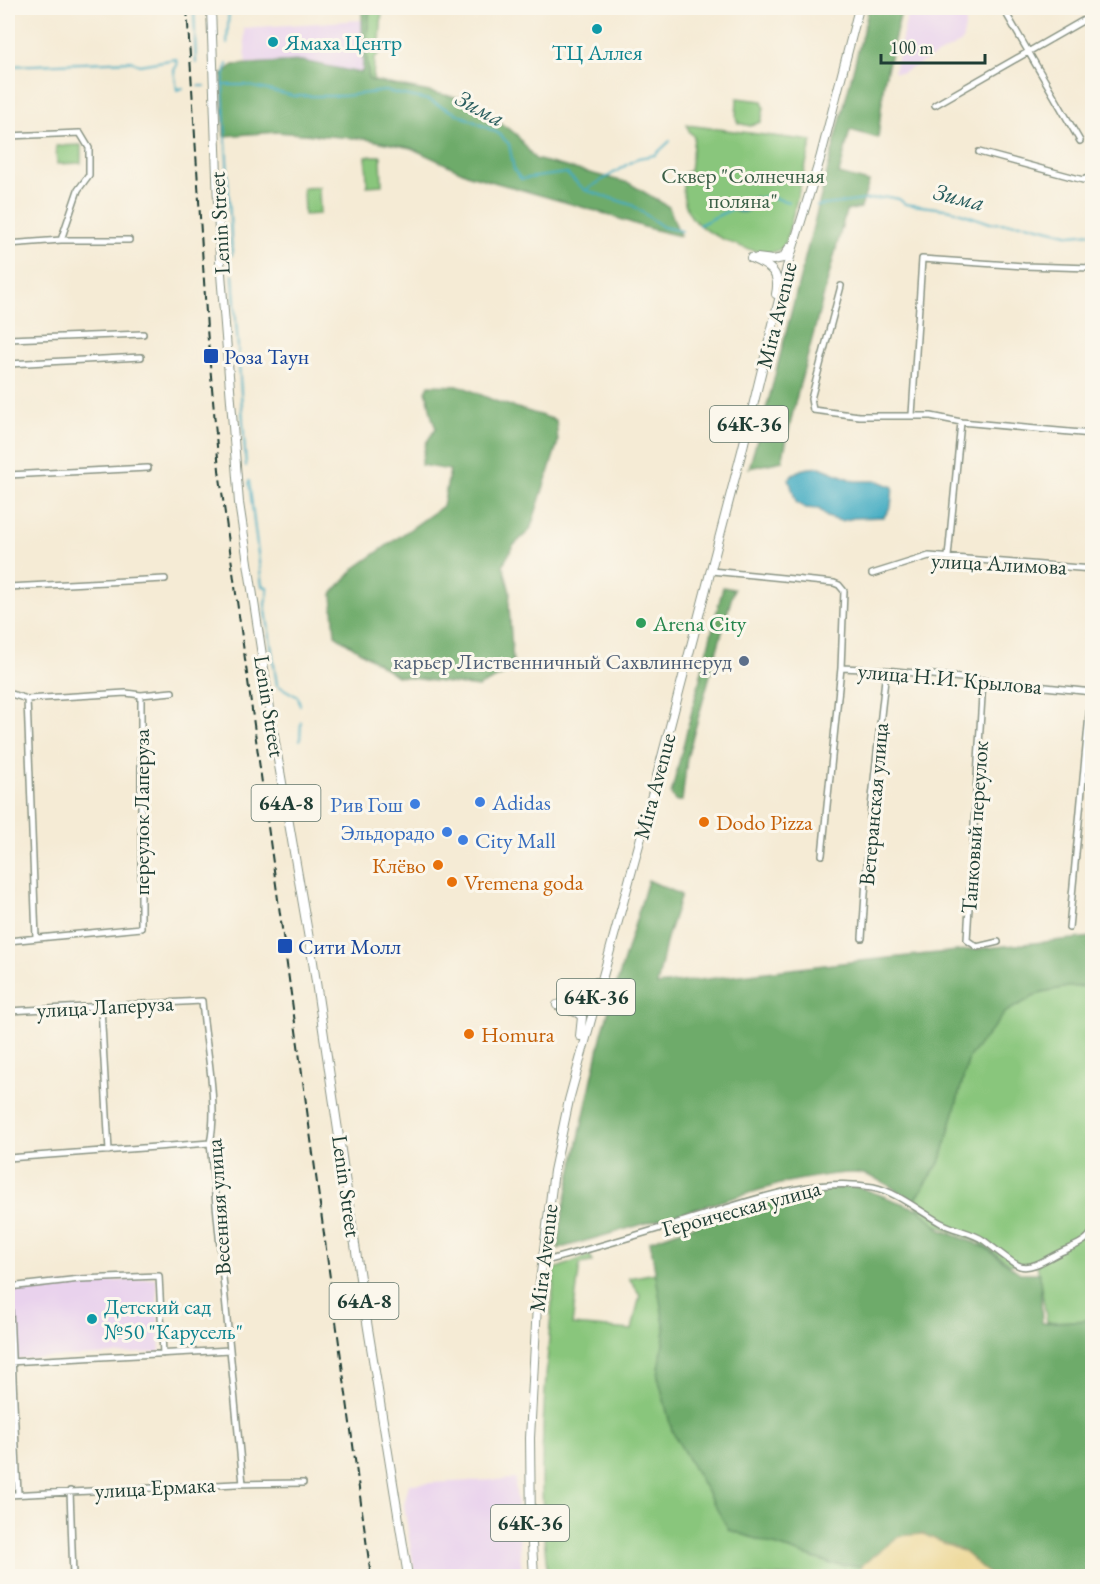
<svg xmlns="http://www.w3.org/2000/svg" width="1100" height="1584" viewBox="0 0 1100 1584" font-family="'EB Garamond',serif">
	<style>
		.built { fill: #e9d2ed }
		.green { fill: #89c67b; stroke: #548258; stroke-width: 1.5 }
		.forest { fill: #6eab6b; stroke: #467450; stroke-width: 1.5 }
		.sand { fill: #eeda9e; stroke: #868c69; stroke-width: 1.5 }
		.water { fill: #42acc2; stroke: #30747b; stroke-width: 1.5 }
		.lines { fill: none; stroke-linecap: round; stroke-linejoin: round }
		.stream { stroke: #42acc2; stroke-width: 2 }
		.minor-casing { stroke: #8a9484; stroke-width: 8 }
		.primary-casing { stroke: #8a9484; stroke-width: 10 }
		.minor { stroke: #fff; stroke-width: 5 }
		.primary { stroke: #fff; stroke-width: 8 }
		.rail { stroke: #1f3d34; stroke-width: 2; stroke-dasharray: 9 4.5; stroke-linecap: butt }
		.culture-dot { fill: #0f9aa8; stroke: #fbf7ec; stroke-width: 2 }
		.transit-dot { fill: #1a4fb4; stroke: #fbf7ec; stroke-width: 2 }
		.leisure-dot { fill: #2e9e5b; stroke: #fbf7ec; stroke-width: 2 }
		.service-dot { fill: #5c6f8a; stroke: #fbf7ec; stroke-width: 2 }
		.shop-dot { fill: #3f7fe0; stroke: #fbf7ec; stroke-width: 2 }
		.food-dot { fill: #e8710a; stroke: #fbf7ec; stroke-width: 2 }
		.labels { text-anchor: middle; stroke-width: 6; stroke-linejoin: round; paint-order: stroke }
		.shield { fill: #fbf7ec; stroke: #61756b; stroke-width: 1.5 }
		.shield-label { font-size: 21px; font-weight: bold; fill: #1f3d34 }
		.culture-label { font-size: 22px; fill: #0d838f; stroke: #fbf7ec; text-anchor: start }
		.park-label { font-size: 22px; fill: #3a5f46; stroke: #fbf7ec }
		.street-label { font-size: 22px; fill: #1f3d34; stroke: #fbf7ec }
		.transit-label { font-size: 22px; fill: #164399; stroke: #fbf7ec; text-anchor: start }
		.leisure-label { font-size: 22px; fill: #27864d; stroke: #fbf7ec; text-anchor: start }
		.service-label { font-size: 22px; fill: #4e5e75; stroke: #fbf7ec; text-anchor: end }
		.shop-label { font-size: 22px; fill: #366cbe; stroke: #fbf7ec; text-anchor: start }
		.food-label { font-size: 22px; fill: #c56008; stroke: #fbf7ec; text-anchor: start }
		.water-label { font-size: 24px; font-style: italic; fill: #2a5e5f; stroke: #fbf7ec }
	</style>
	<rect width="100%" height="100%" fill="#fbf7ec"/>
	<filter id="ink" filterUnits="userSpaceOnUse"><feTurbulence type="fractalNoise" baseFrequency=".0167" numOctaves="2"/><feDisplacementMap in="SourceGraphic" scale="12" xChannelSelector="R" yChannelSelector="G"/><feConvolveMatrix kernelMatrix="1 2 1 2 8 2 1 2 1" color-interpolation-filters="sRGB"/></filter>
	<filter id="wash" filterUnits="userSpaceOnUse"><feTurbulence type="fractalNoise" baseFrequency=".008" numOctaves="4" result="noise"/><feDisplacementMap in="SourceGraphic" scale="24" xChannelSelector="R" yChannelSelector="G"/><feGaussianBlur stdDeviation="1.35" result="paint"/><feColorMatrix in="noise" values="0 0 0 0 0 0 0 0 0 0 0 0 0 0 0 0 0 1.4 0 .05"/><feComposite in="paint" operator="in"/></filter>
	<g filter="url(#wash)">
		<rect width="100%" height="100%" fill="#f5ebd5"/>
		<path class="built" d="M909,8H958L966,22L962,42L902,73L894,72Z
			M362,20L363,70L360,73L302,61L246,63L244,28Z
			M156,1278L160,1352L15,1359L11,1289Z
			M515,1479L522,1576H415L404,1505L409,1484Z"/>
		<path class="green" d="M370,8H382L380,42L381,51L374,59L373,81L369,80L368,77L366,48Z
			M737,98L762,101L764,108L761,122L750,126L738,123L736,118Z
			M687,125L812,141L786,241C784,245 782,249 777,251C758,258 704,234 692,218C683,206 682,188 684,173L690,171L694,137L689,131Z
			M81,145V163L57,164L56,146Z
			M366,156H381L382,185L367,186Z
			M319,187L320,214L304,215L303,188Z
			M1092,986V1320L1047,1322L1037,1264H1010L979,1242L931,1223L914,1202L941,1160L969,1057L1005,1012L1042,992L1068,987Z
			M590,1255L592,1262L580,1264L572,1325L632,1330L640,1295L629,1278L656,1273L665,1330L658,1376L672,1431L729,1530L831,1564L861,1566L863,1576H548C535,1474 546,1371 555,1269Z"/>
		<path class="forest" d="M362,8H370L366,48L369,80L465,99L516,134L535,159L629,183L669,207L680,236L647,228L596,211L469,175L411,148L366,139L277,132L224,136L222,75L233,65L302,61L360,73L363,70Z
			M869,8H902L884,82L878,138L850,130L839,174L869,182L861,208L846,211L794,407L782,461L749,468L771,391Z
			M429,385L461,386L495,401L556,420L558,442L530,530L513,546L503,565L510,592L509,606L513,664L507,673L478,687L397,676L335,635L332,594L355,568L443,506L450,470L421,465L426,443L436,428C429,414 431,405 426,391Z
			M723,587L734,589L687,758L682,801H675L671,794Z
			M648,880L681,895L667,938L657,985L850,962L1092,937V986L1068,987L1042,992L1006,1012L969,1057L941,1160L914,1202C899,1192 881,1179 863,1174C846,1170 805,1179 787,1182L558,1249L563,1211L602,1033Z
			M856,1186L920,1210L941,1230L984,1247L1020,1273H1040L1042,1323L1092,1320V1576H991L964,1552L899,1536L861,1566L832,1564L729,1530L672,1431L658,1376L665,1330L650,1241L748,1207L812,1190Z"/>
		<path class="sand" d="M923,1534L964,1552L991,1576H863L861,1566L899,1536Z"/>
		<path class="water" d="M756,197C754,211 742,217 730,208Z
			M820,467L854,481H878L893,487L891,506L884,517L854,518L841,521L827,517L819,509L805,508L796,502L789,479C798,468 807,468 820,467Z"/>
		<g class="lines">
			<path class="stream" d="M194,8L196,63
				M227,44L229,8
				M227,64L223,84L232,255
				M8,66L132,61L139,65L176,59L177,65L174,70L177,90L183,88
				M222,85H245L294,96H343L385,91L428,100L498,133L509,144L514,170L521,179L566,173L585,190L632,205L663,227L682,231
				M198,86H205
				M586,190L638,158L655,155L670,141
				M754,200L767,196L789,202
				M817,206L889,197L899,199L905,204L952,210L990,223L1026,224L1071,235L1092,233
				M699,225L732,209
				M233,275L246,466
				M249,481L262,586L267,587L268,593L265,604L277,685L298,697L300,705
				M300,740L301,722"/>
		</g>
	</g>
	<g filter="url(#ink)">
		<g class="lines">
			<defs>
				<path id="minor" d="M1003,8L1080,141
					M935,105L1091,16L1092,19
					M8,136L80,133L89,148V175L78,190L61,240
					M979,152L1083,180L1092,176
					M8,244L61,240H129
					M841,286L811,399L813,410L859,416H931L961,422L1092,434
					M8,339L143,334
					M8,364L141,357
					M912,415L922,259L1024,266L1092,268
					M8,475L148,468
					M948,557L961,422
					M711,571L834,583L839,585L844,591L841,668L822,855
					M872,574L929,556L1092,569
					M8,587L165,579
					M841,668L886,670L1092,692
					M983,680L967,940L977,947L998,942
					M8,693L27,699L126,693L141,695L172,692
					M27,699L36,938
					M1069,928L1092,683
					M862,938L871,807L886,670
					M8,941L141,928V695
					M101,1007L109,1151
					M8,1011L202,1001C205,1043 219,1103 210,1143L243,1484
					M8,1158L210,1143
					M542,1262C592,1249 641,1234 691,1219C748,1202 812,1176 873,1187C897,1192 919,1211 941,1223C954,1230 971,1232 983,1240C992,1246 1012,1264 1020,1266C1033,1270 1051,1256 1063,1251C1072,1247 1087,1242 1092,1232
					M8,1263L18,1494
					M9,1287L80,1279L159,1276L163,1354
					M8,1362L230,1350
					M70,1491L73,1576
					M8,1495L236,1484L303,1483"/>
				<path id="primary" d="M211,8L220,261L239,503L276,748L313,962L361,1285L408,1576
					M751,258C769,266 781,271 776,294
					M757,258L773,260L783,258L789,248
					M557,1005L586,998L595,982
					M557,1005L578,1013L582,1017L580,1036
					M534,1576L531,1529L530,1438L537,1305L554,1171L569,1100L640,841L743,447L787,267L820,159L859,8"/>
			</defs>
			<use href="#minor" class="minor-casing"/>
			<use href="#primary" class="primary-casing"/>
			<use href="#minor" class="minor"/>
			<use href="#primary" class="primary"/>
			<path class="rail" d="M187,8L207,329L219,470L371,1576"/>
		</g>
	</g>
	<g class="culture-dot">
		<circle cx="597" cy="29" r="6"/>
		<circle cx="273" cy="42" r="6"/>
		<circle cx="92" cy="1319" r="6"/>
	</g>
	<g class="transit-dot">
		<rect x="203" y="348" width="16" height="16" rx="3"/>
		<rect x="277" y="938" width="16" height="16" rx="3"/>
	</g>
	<circle class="leisure-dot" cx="641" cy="623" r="6"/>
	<circle class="service-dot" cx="744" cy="661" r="6"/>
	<g class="shop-dot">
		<circle cx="480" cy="802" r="6"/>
		<circle cx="415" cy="804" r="6"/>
		<circle cx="447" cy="832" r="6"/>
		<circle cx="463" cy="840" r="6"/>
	</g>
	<g class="food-dot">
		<circle cx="704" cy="822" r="6"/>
		<circle cx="438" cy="865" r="6"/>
		<circle cx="452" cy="882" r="6"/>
		<circle cx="469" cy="1034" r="6"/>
	</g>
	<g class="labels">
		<g class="shield">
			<rect x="710" y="406" width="78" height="36" rx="4.5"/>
			<rect x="251.5" y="785" width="69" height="36" rx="4.5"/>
			<rect x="557" y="979" width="78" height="36" rx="4.5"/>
			<rect x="329.5" y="1283" width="69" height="36" rx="4.5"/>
			<rect x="491" y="1505" width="78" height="36" rx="4.5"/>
		</g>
		<g class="shield-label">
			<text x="749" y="431">64К-36</text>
			<text x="286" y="810">64А-8</text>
			<text x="596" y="1004">64К-36</text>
			<text x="364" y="1308">64А-8</text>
			<text x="530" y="1530">64К-36</text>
		</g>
		<g class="culture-label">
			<text x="285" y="50">Ямаха Центр</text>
			<text x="597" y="60" text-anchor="middle">ТЦ Аллея</text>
			<text x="104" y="1314">Детский сад<tspan x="104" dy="25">№50 "Карусель"</tspan></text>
		</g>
		<g class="park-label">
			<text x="743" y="183">Сквер "Солнечная<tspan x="743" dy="25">поляна"</tspan></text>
		</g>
		<g class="street-label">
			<text transform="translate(219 223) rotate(-93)" y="8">Lenin Street</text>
			<text transform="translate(776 315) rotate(-76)" y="8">Mira Avenue</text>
			<text transform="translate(999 563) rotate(3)" y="8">улица Алимова</text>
			<text transform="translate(950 678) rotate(5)" y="8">улица Н.И. Крылова</text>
			<text transform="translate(270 706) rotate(81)" y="8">Lenin Street</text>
			<text transform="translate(654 786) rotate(-75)" y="8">Mira Avenue</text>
			<text transform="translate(873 804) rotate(-85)" y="8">Ветеранская улица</text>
			<text transform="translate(141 812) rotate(-90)" y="8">переулок Лаперуза</text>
			<text transform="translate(974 827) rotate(-86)" y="8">Танковый переулок</text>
			<text transform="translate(105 1006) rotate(-3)" y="8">улица Лаперуза</text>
			<text transform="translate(347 1186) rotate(82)" y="8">Lenin Street</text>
			<text transform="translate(218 1207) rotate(-94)" y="8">Весенняя улица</text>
			<text transform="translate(741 1208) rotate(-15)" y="8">Героическая улица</text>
			<text transform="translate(543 1258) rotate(-83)" y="8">Mira Avenue</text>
			<text transform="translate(155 1487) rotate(-3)" y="8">улица Ермака</text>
		</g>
		<g class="transit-label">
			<text x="224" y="364">Роза Таун</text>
			<text x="298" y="954">Сити Молл</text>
		</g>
		<g class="leisure-label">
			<text x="653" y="631">Arena City</text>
		</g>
		<g class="service-label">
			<text x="732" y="669">карьер Лиственничный Сахвлиннеруд</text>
		</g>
		<g class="shop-label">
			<text x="492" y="810">Adidas</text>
			<text x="403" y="812" text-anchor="end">Рив Гош</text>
			<text x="435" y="840" text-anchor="end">Эльдорадо</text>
			<text x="475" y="848">City Mall</text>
		</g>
		<g class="food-label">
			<text x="716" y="830">Dodo Pizza</text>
			<text x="426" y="873" text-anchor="end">Клёво</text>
			<text x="464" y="890">Vremena goda</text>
			<text x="481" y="1042">Homura</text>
		</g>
		<g class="water-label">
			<text transform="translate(480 108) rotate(28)" y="8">Зима</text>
			<text transform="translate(959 197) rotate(14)" y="8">Зима</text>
		</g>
	</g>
	<rect width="1100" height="1584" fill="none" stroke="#fbf7ec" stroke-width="30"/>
	<path d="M881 54v9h104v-9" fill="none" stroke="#1f3d34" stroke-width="3"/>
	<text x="890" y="54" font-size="18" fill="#1f3d34" stroke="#fbf7ec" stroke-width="4.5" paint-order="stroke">100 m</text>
</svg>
